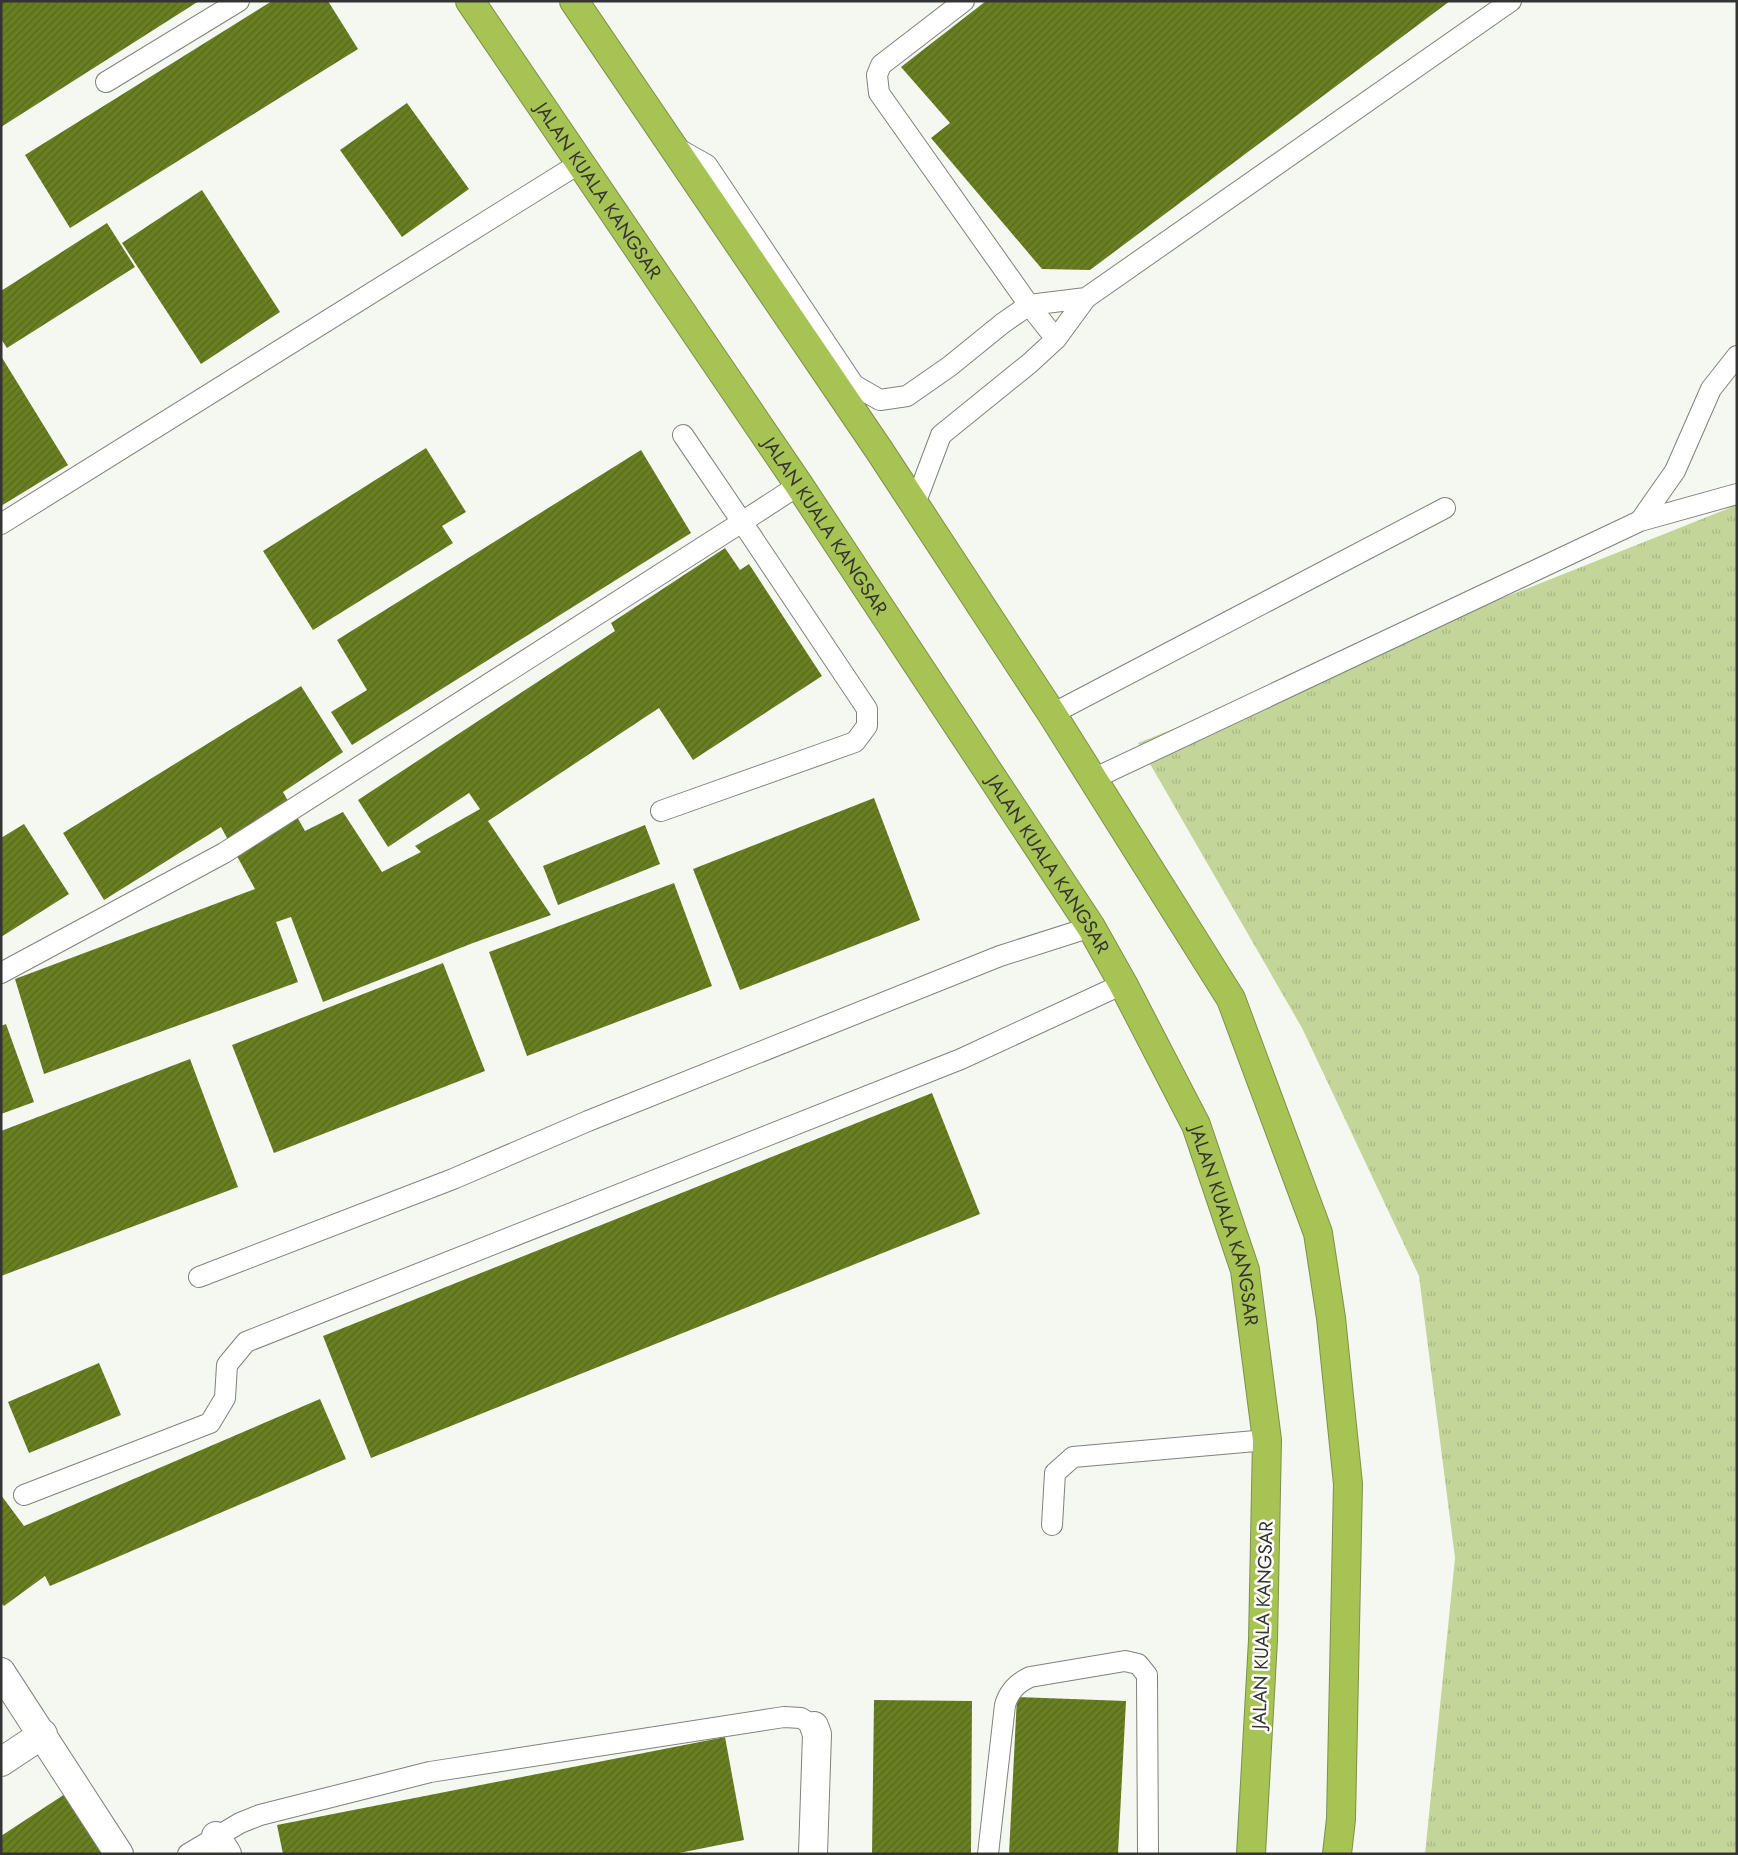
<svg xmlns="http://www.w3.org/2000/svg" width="1738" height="1855" viewBox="0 0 1738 1855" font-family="Jost,sans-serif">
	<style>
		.grass { fill: url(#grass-tufts) }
		.building { fill: url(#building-hatch) }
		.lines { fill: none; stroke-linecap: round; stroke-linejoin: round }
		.lane-casing { stroke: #80827c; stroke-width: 22 }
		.street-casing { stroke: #80827c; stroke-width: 30 }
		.highway-casing { stroke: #7e9148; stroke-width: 30 }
		.lane { stroke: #fff; stroke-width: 20 }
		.street { stroke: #fff; stroke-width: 28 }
		.highway { stroke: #a6c354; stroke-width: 28 }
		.labels { text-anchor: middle; stroke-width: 5; stroke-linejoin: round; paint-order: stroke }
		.street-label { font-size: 19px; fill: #343532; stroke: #fff }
	</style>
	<defs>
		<pattern id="grass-tufts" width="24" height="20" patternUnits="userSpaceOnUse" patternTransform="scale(1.25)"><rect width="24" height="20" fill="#c3d599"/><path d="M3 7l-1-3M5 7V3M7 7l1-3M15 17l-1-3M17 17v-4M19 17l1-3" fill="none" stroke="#a8b784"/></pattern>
		<pattern id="building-hatch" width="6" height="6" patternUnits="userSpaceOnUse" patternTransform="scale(1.25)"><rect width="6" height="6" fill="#697f21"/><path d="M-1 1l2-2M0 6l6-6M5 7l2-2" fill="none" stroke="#57691d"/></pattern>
	</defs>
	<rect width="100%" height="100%" fill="#f5f8f1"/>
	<path class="grass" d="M1737,505V1854H1425L1455,1558L1419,1276L1302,1028L1138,743Z"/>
	<path class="building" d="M1,1H199L1,127Z
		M272,1H328L358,49L70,228L25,155Z
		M986,1H1450L1090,270L1042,269L931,138L950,123L901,67Z
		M407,103L469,189L402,237L340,150Z
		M202,190L280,312L201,364L122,243Z
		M107,223L135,267L7,348L1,339V291Z
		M1,356L68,465L1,506Z
		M426,448L466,512L442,526L453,543L313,630L263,551Z
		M641,450L691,533L352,745L331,712L367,690L337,640Z
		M725,548L740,570L749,564L822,676L693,760L659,708L488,821L551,915L473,943L323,1002L291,917L276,922L298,982L44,1074L15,979L255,889L221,827L104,900L63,833L301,686L343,752L283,792L305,831L343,812L382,872L421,852L415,846L480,809L469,793L388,847L358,800L615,631L611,623Z
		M874,798L920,920L740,990L693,869Z
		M24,824L69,894L1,937V838Z
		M645,825L660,864L558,905L543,866Z
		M674,883L712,986L527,1056L489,952Z
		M443,963L485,1071L274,1153L232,1045Z
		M6,1024L34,1102L1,1114V1026Z
		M190,1059L238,1187L1,1276V1131Z
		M932,1093L980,1214L371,1458L323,1336Z
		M99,1363L121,1415L29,1453L8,1402Z
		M320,1399L346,1459L50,1586L45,1576L4,1606L1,1603V1495L24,1526Z
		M1017,1697L1126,1701L1118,1854H1009Z
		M874,1700L972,1701L971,1854H872Z
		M725,1737L744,1840L674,1854H283L277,1825Z
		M65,1794L103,1854H1V1836Z"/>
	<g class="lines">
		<defs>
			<path id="lane" d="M964,1L881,65L877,75L879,93L1029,305L1056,339
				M106,82L239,1
				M677,148L707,165L854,385L880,400L907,396L950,366L1003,323L1029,305L1086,298
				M915,504L941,435L1030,363L1056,339L1086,298L1511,1
				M1640,521L1675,471L1711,389L1737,356
				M1,524L580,163
				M1052,714L1445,508
				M1093,779L1640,521L1737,494
				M661,811L855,742L867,726V709L742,522L799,485
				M1,973L224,853L742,522L683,435
				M199,1277L453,1179L588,1121L1000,956L1091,927
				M24,1495L210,1423L225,1398L227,1365L246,1342L961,1059L1123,984
				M1052,1525L1055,1473L1073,1457L1267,1440
				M188,1854L240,1823L260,1815L430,1772L784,1717L801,1718L814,1726
				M988,1854L1005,1705C1009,1691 1017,1683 1030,1677L1125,1661L1138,1664L1147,1675L1148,1854"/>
			<path id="street" d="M1,1672L119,1854
				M1,1762L43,1734
				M216,1836L227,1854
				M813,1854L817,1734L814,1726"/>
			<g id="highway">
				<path id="s1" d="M470,1L799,485L1091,927L1123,984L1196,1125L1245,1270L1267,1440L1263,1640L1251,1854"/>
				<path d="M574,1L879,450L1052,714L1231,999L1318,1233L1331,1318L1348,1484L1341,1819L1337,1854"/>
			</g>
		</defs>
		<use href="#lane" class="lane-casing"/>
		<use href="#street" class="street-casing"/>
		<use href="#highway" class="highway-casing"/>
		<use href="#lane" class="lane"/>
		<use href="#street" class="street"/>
		<use href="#highway" class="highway"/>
	</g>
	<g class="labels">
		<g class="street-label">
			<text dy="7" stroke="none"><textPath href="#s1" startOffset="229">JALAN KUALA KANGSAR</textPath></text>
			<text dy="7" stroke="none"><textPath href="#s1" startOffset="634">JALAN KUALA KANGSAR</textPath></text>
			<text dy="7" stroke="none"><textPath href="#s1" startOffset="1039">JALAN KUALA KANGSAR</textPath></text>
			<text dy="7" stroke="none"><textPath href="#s1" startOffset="1444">JALAN KUALA KANGSAR</textPath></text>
			<text transform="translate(1262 1625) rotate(-88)" y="7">JALAN KUALA KANGSAR</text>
		</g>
	</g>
	<rect width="1738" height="1855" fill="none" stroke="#343532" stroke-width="5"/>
</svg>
